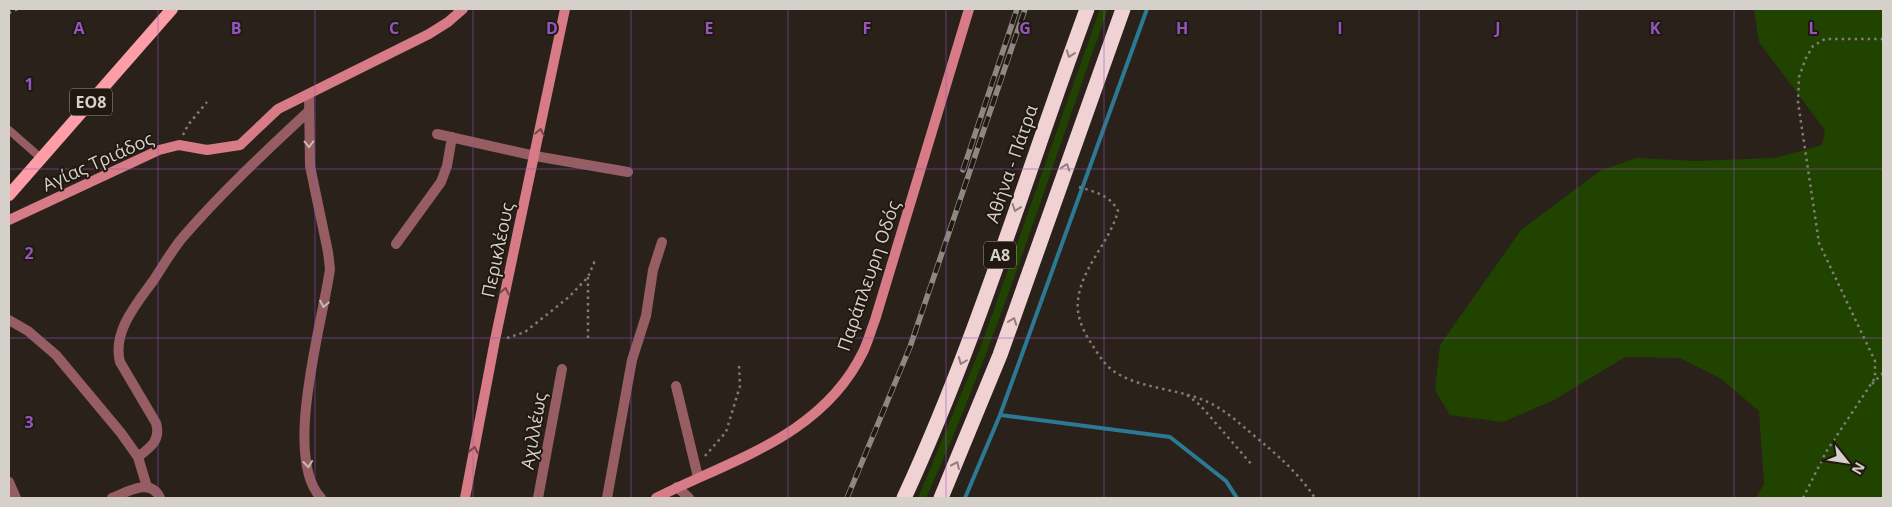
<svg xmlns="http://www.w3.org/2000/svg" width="1892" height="507" viewBox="0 0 1892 507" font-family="'Open Sans',sans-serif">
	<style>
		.green { fill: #204400 }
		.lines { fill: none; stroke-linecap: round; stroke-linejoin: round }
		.stream { stroke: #2b7993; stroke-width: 4 }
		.path { stroke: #837c76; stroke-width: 2.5; stroke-dasharray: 2.5 4; stroke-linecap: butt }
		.lane { stroke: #965d63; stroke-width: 8 }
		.street { stroke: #965d63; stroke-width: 10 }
		.secondary { stroke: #d77c86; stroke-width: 10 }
		.primary { stroke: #fc9da7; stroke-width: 12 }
		.highway { stroke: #f0d2d4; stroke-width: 15 }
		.rail-casing { stroke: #8f8882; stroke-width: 5.5 }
		.rail { stroke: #211910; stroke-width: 4; stroke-dasharray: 11; stroke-linecap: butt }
		.oneway { stroke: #937f7c }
		.oneway2 { stroke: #734645 }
		.oneway3 { stroke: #c9b9b6 }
		.grid { fill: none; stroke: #9255c2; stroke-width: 1; stroke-opacity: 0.55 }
		.labels { text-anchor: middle; stroke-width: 4; stroke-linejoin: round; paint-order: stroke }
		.shield { fill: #211910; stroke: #a09993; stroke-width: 1 }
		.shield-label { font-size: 16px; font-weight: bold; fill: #d6d0cb }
		.street-label { font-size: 18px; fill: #d6d0cb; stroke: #211910 }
		.grid-label { font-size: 16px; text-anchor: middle; font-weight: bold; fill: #9255c2; stroke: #211910; stroke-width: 4; stroke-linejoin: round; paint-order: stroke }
	</style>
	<rect width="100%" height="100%" fill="#2a221a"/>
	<path class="green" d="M1100,9H1108C1049,172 998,340 926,498H918L980,349Z
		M1754,9H1883V498H1756L1764,484L1759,411L1720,378L1680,358L1625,357L1554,400L1503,422L1450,415L1435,390L1440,345L1521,230L1600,171L1636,158L1696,161L1775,158L1822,145L1825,130L1759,42Z"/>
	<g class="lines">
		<path class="stream" d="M1000,415L1170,437L1226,481L1237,498
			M965,498L1000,415L1147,9"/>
		<path class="path" d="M9,13L18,9
			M183,135L188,125L207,102
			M1079,187C1095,192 1110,195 1118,211C1109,244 1082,266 1078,300C1076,315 1083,331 1091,343C1097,352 1103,363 1112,370C1139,390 1182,388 1212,404C1227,412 1239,423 1251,433C1277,455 1296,470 1315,498
			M588,277V338
			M507,338L525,332L569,297L588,277L596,258
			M1872,384L1883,373
			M1187,395L1200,405L1252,465
			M705,456L726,432L740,386L739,365
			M1803,498L1826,452L1875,378V361L1819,243L1798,102L1799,77L1806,58L1813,46L1825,39H1883"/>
		<path class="lane" d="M9,130L42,159"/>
		<path class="street" d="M309,95L310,166L328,252L330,269C323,321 282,457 321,498
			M437,134L535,156L628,172
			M396,244L441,182L447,166L452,137
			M9,320L28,331L56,355L121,433L138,457L147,487
			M676,386L698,477
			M138,457C151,447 161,440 156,423L120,362C112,332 137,303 153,281C163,266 172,250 183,237C222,192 266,151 309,111
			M9,482L16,498
			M677,487L689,498
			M112,498C127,492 151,477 160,498
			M538,498L562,369
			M607,498L632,360L646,316L653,270L662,242"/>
		<path class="secondary" d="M9,220L159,150L179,145L207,150L240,145L278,109L429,34L448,22L463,9
			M465,498L495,340L565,9
			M656,498C733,459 822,436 863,352C868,342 871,330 875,320L969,9"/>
		<path class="primary" d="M9,195L172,9"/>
		<path class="highway" d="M904,498C977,340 1027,172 1087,9
			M941,498L1000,355L1123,9"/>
		<defs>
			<path id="rail" d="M963,170L1017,9
				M847,498L910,347L1025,9"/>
		</defs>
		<use href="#rail" class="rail-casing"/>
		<use href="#rail" class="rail"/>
	</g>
	<defs><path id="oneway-chevron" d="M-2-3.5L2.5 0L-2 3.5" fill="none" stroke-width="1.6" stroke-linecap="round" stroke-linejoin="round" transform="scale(1.25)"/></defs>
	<g class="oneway">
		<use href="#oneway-chevron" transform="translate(1070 54) rotate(110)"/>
		<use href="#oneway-chevron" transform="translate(1066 167) rotate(-71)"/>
		<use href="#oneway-chevron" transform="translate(1016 208) rotate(109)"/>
		<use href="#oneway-chevron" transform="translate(1013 321) rotate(-70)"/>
		<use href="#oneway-chevron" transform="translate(962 361) rotate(111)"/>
		<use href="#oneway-chevron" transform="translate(956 465) rotate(-66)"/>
	</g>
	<g class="oneway2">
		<use href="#oneway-chevron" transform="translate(540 132) rotate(-78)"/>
		<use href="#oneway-chevron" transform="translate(505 291) rotate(-78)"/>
		<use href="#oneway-chevron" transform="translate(474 450) rotate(-79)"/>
	</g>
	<g class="oneway3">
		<use href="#oneway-chevron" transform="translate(309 144) rotate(89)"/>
		<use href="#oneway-chevron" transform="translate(324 304) rotate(101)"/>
		<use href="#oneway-chevron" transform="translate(308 464) rotate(84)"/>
	</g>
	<path class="grid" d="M158,9V498M315,9V498M473,9V498M631,9V498M788,9V498M946,9V498M1104,9V498M1261,9V498M1419,9V498M1577,9V498M1734,9V498M9,169H1883M9,338H1883"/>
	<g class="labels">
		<g class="shield">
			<rect x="70" y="88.5" width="42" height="27" rx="4"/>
			<rect x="984" y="241.5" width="32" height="27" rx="4"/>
		</g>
		<g class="shield-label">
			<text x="91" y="108">ΕΟ8</text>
			<text x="1000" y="261">Α8</text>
		</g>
		<g class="street-label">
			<text transform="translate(98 162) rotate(-24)" y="6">Αγίας Τριάδος</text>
			<text transform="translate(1012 164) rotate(-71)" y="6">Αθήνα - Πάτρα</text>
			<text transform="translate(498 250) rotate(-78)" y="6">Περικλέους</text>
			<text transform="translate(869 276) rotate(-71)" y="6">Παράπλευρη Οδός</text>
			<text transform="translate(534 431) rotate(-80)" y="6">Αχιλλέως</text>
		</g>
	</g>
	<g class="grid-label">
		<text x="79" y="34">A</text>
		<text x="236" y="34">B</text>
		<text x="394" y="34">C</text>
		<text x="552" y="34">D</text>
		<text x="709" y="34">E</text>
		<text x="867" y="34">F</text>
		<text x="1025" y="34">G</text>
		<text x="1182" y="34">H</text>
		<text x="1340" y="34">I</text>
		<text x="1498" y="34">J</text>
		<text x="1655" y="34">K</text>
		<text x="1813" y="34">L</text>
		<text x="29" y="90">1</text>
		<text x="29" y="259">2</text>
		<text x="29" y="428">3</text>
	</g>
	<rect width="1892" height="507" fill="none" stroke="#d6d0cb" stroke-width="20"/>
	<g transform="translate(1847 462) rotate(120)" stroke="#211910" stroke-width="4" paint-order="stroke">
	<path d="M0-4L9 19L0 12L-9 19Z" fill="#d6d0cb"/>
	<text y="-8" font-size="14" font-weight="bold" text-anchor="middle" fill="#d6d0cb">N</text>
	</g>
</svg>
